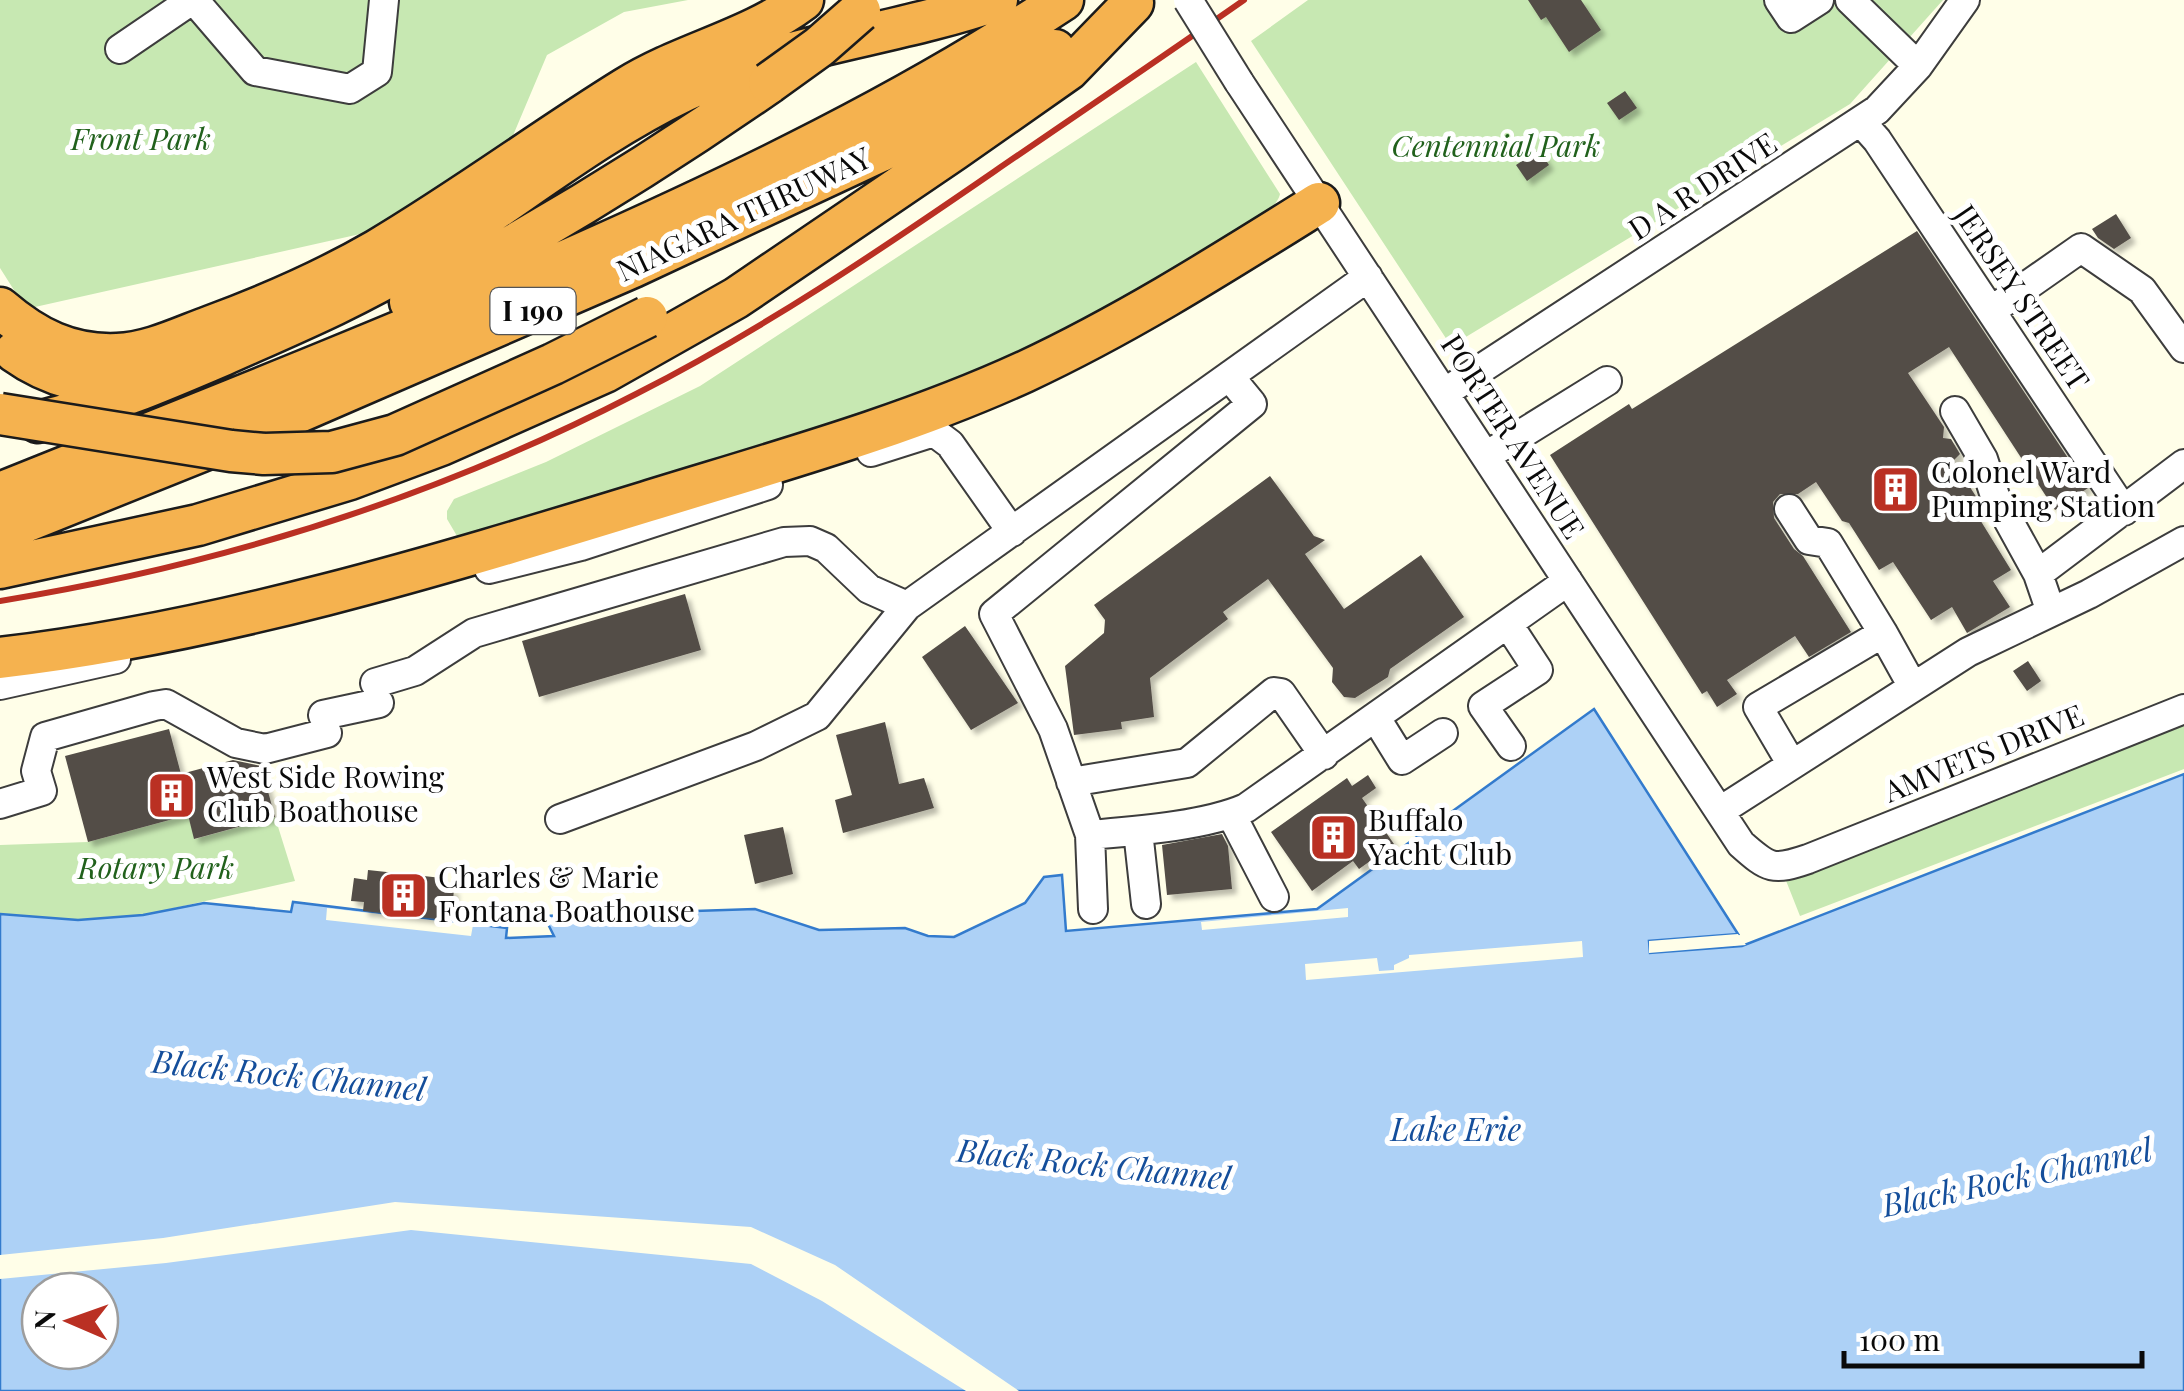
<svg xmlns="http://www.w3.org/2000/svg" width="2184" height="1391" viewBox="0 0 2184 1391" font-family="'Playfair Display',serif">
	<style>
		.green { fill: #c7e8b2 }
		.water { fill: #add1f6; stroke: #337bcd; stroke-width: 2.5; fill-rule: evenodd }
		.pier { fill: #fffee8 }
		.building { fill: #534d47; filter: url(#shadow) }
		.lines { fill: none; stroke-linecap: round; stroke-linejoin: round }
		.minor-casing { stroke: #3d3d3d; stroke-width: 32 }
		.highway-casing { stroke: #1b1b1b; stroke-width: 45 }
		.minor { stroke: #fff; stroke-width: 28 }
		.highway { stroke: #f5b24f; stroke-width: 40 }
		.rail { stroke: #ba3023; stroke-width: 6 }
		.minor-bridge-casing { stroke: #3d3d3d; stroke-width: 32; stroke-linecap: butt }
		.highway-bridge-casing { stroke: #1b1b1b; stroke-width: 45; stroke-linecap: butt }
		.minor-bridge { stroke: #fff; stroke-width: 28 }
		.highway-bridge { stroke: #f5b24f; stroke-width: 40 }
		.labels { text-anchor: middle; stroke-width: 10; stroke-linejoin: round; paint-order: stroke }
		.shield { fill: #fff; stroke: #545454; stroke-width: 2.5 }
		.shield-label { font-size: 28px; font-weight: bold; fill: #0a0a0a }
		.park-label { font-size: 30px; font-style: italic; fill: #21611c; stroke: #fff }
		.street-label { font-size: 30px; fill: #0a0a0a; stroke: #fff }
		.poi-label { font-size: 30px; fill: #0a0a0a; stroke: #fff; text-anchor: start }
		.water-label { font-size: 32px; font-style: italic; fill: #144e9b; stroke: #fff }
	</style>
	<defs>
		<filter id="shadow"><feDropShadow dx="5" dy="5" stdDeviation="2.5" flood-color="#0004"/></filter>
	</defs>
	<rect width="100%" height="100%" fill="#fffee8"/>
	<path class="green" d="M0,0H688L624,12L547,55L509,145L378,230L26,309L0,268Z
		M1308,0H1943L1850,104L1451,346L1251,41Z
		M1196,62L1280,194C1276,215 1219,244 1198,256C1111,307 1022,354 928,392C779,452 620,491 466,537L457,536L447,519V511L454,499L546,462L700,386Z
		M2184,709V769L1800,916L1781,868Z
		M188,815L195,839L275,817L295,881L143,915L78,920L0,914V845L88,842Z"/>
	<path class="water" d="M1594,709L1738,934L1649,941L1650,953L1742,946L2184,774V1391H0V914L78,920L143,915L204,903L291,912L293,902L507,928L506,938L554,936L544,916L755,909L819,930L905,928L928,936L954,937L1025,903L1044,877L1062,875L1066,931L1317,909ZM40,1291H100V1351H40Z"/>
	<path class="pier" d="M327,908L473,925L471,936L326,920Z
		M1348,908V917L1202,930L1201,922Z
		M1738,934L1741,939L1654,947L1743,941L1746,945L1649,953V941Z
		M1582,941L1583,957L1306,980L1305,964L1377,958L1379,971L1394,970V965L1409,958V955Z
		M395,1202L751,1227L835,1265L1019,1391H966L822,1301L751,1264L411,1230L166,1263L0,1279V1255L163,1238Z"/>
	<path class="building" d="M1528,0H1581L1601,30L1569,52L1546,17L1541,20Z
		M1625,91L1637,108L1619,120L1607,103Z
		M1539,150L1549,165L1527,181L1516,165Z
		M2116,214L2131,238L2114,249L2098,238L2092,229Z
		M1917,231L2088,488L2055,510L1949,347L1908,373L1944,427L1943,438L1951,439L1960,454L1953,461L1977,498L1980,505L1974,510L2011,570L1993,581L2010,607L1967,633L1952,607L1931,620L1893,562L1879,570L1849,523L1842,521L1816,482L1798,494H1780L1773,502L1774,518L1794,549L1803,556L1851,632L1809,657L1795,636L1727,680L1737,694L1717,707L1707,691L1702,694L1550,455L1629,404L1632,409Z
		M1270,476L1314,536L1325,540L1305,554L1344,609L1421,555L1464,617L1390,669L1388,677L1355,698L1344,697L1332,682L1333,668L1268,579L1223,612L1228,619L1150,678L1154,717L1121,722L1122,729L1074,735L1065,666L1104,633L1105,620L1094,605Z
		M685,594L701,650L539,697L522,641Z
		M965,626L1018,703L971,730L922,657Z
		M2028,661L2041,681L2027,691L2013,671Z
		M885,722L899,784L924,778L934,808L843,833L835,800L852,795L836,735Z
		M169,729L181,774L233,760L261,766L275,817L194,839L188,815L88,842L65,756Z
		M1368,775L1376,788L1362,798L1394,844L1359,869L1353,861L1312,891L1271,832L1347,778L1352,786Z
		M783,827L793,874L755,884L744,835Z
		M1222,834L1228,846L1232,889L1167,895L1162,845Z
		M368,870L442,878L441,888L454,889L452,913L438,912L437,919L363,911L364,902L351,901L354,878L367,880Z"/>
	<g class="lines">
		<defs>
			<path id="minor" d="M194,0L255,71L350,89L377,72L384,0
				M1779,0L1791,18L1819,0
				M1850,0L1918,66
				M120,49L192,0
				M1239,82L1741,844C1769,869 1773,871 1808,859L2184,709
				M1861,122L1877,140L2124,511
				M1991,311L2081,248L2142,290L2184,348
				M1444,393L1877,110L1918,66L1965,0
				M1955,411L1983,459L1995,496L2038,574
				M871,452L934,432L950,444L1012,532
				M1486,456L1607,381
				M1789,509L1809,540L1828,543L1883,633
				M489,569L581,546L768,485
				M2051,612L2038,574L2184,464
				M1508,624L1538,670L1483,706L1511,746
				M375,683L415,671L474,633L784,542L810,541L826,548L869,589L907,606L1368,277
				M0,685L116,659
				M323,715L379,703
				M1376,718L1402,760L1443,733
				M1791,763L1758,707L1883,633L1913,687
				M1071,782L1187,763L1274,692L1281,693L1324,755
				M0,804L42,791L36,771L45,737L154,706L166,704L236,743L265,749L327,733
				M1720,811L1968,652L2089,594L2184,541
				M1231,814L1274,897
				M560,819L756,746L817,716L907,606
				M1138,831L1146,904
				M1090,835L1053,729L994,614L1252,404L1229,376
				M1093,909L1090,835C1135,831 1205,826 1246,808L1568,581"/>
			<path id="highway" d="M410,302C535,236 653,164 769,83
				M0,308C35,338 70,356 117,354C149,353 181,337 211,326C268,305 325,280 377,250C463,199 542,140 626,88C682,53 750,40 803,0
				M15,352C50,377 92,388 135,383
				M38,422C104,406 160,382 223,355C288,326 353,299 414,262C505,208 588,137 684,91C783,44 894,36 997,0
				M0,493C192,416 385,340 574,257C743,182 909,102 1063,0
				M0,532L299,412L633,267L879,152L948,116L1055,50
				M0,568L198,525L350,479L441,445L605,372L736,298L954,150L1068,70L1133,3
				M0,658C220,632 434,567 646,502C772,463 904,427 1024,372C1127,324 1223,263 1319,203"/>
		</defs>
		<use href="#minor" class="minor-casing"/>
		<use href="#highway" class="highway-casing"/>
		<use href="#minor" class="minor"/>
		<use href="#highway" class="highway"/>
		<path class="rail" d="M0,601C221,565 437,497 636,394C762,330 879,251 995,171C1078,114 1161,58 1244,0"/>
		<defs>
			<path id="minor-bridge" d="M1188,0L1239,82"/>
			<path id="highway-bridge" d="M769,83L819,47L860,11
				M0,414L231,451L264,454L332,452L395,435L553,364L647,317"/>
		</defs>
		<use href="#minor-bridge" class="minor-bridge-casing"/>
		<use href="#highway-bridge" class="highway-bridge-casing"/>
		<use href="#minor-bridge" class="minor-bridge"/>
		<use href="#highway-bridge" class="highway-bridge"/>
	</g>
	<defs>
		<symbol id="building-square" viewBox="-11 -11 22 22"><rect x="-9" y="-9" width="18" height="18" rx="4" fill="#ba3023" stroke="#fff"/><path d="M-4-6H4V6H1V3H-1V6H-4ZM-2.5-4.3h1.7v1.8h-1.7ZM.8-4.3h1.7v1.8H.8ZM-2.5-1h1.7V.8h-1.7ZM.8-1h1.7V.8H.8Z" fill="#fff"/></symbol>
	</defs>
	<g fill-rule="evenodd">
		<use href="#building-square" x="1868" y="462" width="55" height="55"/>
		<use href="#building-square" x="144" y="768" width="55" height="55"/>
		<use href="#building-square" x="1306" y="810" width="55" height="55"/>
		<use href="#building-square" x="376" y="868" width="55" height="55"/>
	</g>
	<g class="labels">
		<rect class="shield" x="490.5" y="288" width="85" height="46" rx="8"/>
		<g class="shield-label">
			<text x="533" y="321">I 190</text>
		</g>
		<g class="park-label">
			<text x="141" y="150">Front Park</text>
			<text x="1496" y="157">Centennial Park</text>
			<text x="156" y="879">Rotary Park</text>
		</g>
		<g class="street-label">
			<text transform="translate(1703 187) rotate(-33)" y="10">D A R DRIVE</text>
			<text transform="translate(744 215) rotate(-25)" y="10">NIAGARA THRUWAY</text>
			<text transform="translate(2021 298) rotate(56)" y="10">JERSEY STREET</text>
			<text transform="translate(1512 437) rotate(57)" y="10">PORTER AVENUE</text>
			<text transform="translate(1984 754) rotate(-22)" y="10">AMVETS DRIVE</text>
		</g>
		<g class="poi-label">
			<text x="1931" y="483">Colonel Ward<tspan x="1931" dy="34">Pumping Station</tspan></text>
			<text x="207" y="788">West Side Rowing<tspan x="207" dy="34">Club Boathouse</tspan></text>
			<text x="1368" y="831">Buffalo<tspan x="1368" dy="34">Yacht Club</tspan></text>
			<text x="438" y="888">Charles &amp; Marie<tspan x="438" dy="34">Fontana Boathouse</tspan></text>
		</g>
		<g class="water-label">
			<text transform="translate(289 1076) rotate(6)" y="11">Black Rock Channel</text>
			<text x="1456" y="1141">Lake Erie</text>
			<text transform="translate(1094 1165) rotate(6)" y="11">Black Rock Channel</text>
			<text transform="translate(2017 1178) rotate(-12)" y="11">Black Rock Channel</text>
		</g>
	</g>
	<g transform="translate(70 1321) rotate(272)"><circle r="48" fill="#ffffff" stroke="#9d9d9d" stroke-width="2.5"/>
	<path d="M0-8L18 38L0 25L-18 38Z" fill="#ba3023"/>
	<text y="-15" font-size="28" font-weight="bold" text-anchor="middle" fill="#0a0a0a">N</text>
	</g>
	<path d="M1844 1351v15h298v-15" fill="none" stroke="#0a0a0a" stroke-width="5"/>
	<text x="1859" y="1351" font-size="30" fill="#0a0a0a" stroke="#ffffff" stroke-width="8" paint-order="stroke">100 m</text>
</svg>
